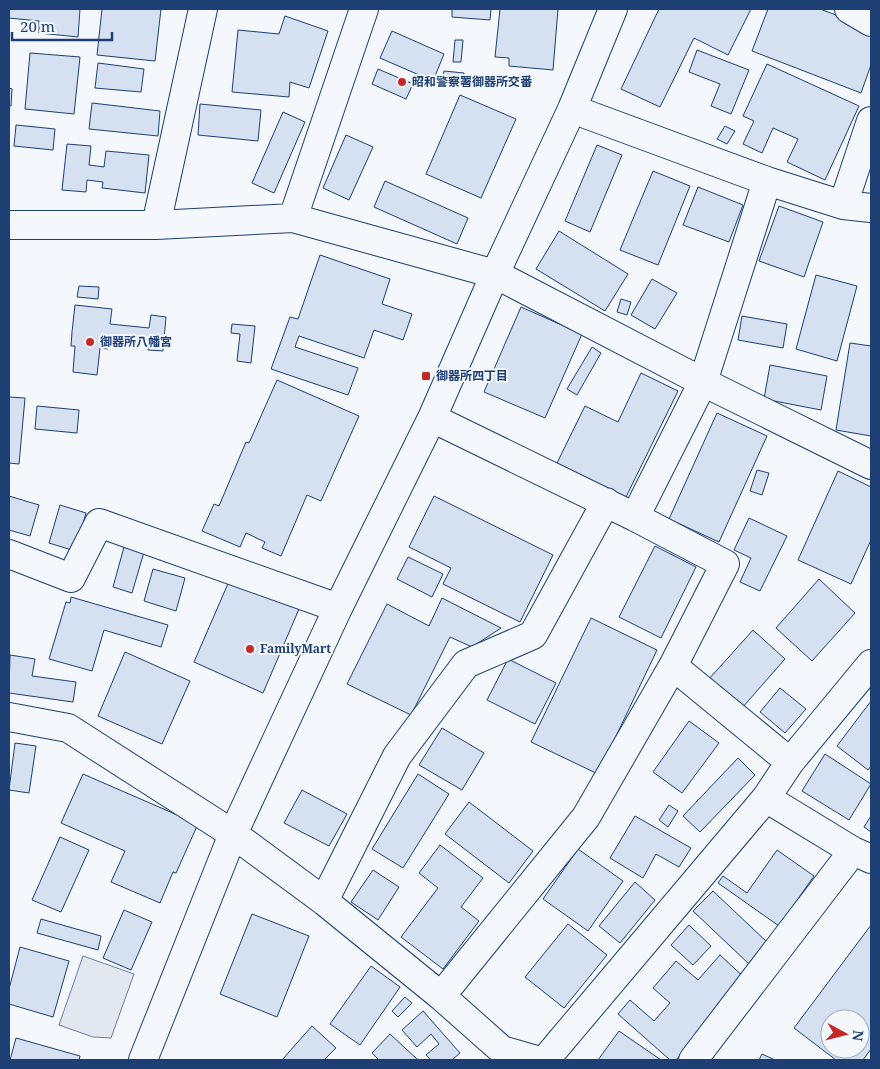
<svg xmlns="http://www.w3.org/2000/svg" width="880" height="1069" viewBox="0 0 880 1069" font-family="'Noto Serif','Noto Sans JP',serif">
	<style>
		.parking { fill: #e3e8f0; stroke: #687fa3 }
		.building { fill: #d5e0f0; stroke: #1d3f73; fill-rule: evenodd }
		.lines { fill: none; stroke-linecap: round; stroke-linejoin: round }
		.minor-casing { stroke: #1d3f73; stroke-width: 30 }
		.minor { stroke: #f4f7fb; stroke-width: 28 }
		.poi-dot { fill: #c62828; stroke: #f4f7fb; stroke-width: 2 }
		.labels { text-anchor: middle; stroke-width: 4; stroke-linejoin: round; paint-order: stroke }
		.poi-label { font-size: 12px; font-weight: bold; fill: #1d3f73; stroke: #f4f7fb; text-anchor: start }
	</style>
	<rect width="100%" height="100%" fill="#f4f7fb"/>
	<path class="parking" d="M83,956L134,974L111,1038L93,1037L59,1025Z"/>
	<path class="building" d="M9,9H80L78,37L39,33V21L9,18Z
		M102,9H161L155,61L97,55Z
		M452,9H491L490,20L452,17Z
		M500,9H558L553,70L509,66V58L495,57Z
		M659,9H751L728,55L694,38L660,107L621,89Z
		M768,9H820L871,28V65L861,93L752,51Z
		M285,16L328,31L309,88L290,82L289,97L232,92L238,30L279,34Z
		M392,31L444,54L433,81L380,58Z
		M455,40H463L461,62H453Z
		M697,50L749,70L731,114L711,106L720,84L689,72Z
		M30,53L80,57L74,114L25,109Z
		M98,63L144,69L141,92L95,88Z
		M767,64L859,106L825,180L787,162L798,139L773,128L762,153L743,144L754,121L743,116Z
		M378,69L413,84L406,99L372,84Z
		M444,71L464,73L463,84L442,82Z
		M9,88L12,89L11,106H9Z
		M460,95L516,119L481,198L426,174Z
		M92,103L160,111L158,136L89,129Z
		M200,104L261,110L258,141L198,135Z
		M283,112L305,122L274,193L252,183Z
		M16,125L55,129L53,150L14,146Z
		M725,126L735,131L727,144L717,139Z
		M346,135L373,147L349,200L323,188Z
		M67,144L91,146L89,165L104,167L106,151L149,155L145,193L102,188L103,182L87,180L86,192L62,190Z
		M597,145L622,155L590,232L565,221Z
		M653,171L690,186L658,265L620,250Z
		M385,181L468,218L457,244L374,207Z
		M698,187L743,205L729,242L683,225Z
		M779,206L823,222L804,277L759,261Z
		M559,231L628,274L605,311L536,269Z
		M320,255L390,279L382,304L412,314L403,340L374,330L364,358L299,336L295,347L358,368L348,395L271,369L290,317L298,319Z
		M816,275L857,286L837,361L796,349Z
		M652,279L677,293L655,329L631,315Z
		M79,286L99,287L98,299L77,297Z
		M621,299L631,302L627,315L617,312Z
		M75,305L112,309L110,324L149,328L151,315L166,317L163,351L148,350L149,339L109,336L108,349L100,348L97,375L73,372L75,346H71L72,332Z
		M521,307L582,334L545,418L484,392Z
		M742,316L787,324L783,348L738,340Z
		M232,324L255,326L251,363L237,361L240,334L231,333Z
		M850,343L871,346V436L836,430Z
		M592,347L601,353L577,395L567,389Z
		M770,365L827,376L821,410L764,399Z
		M641,373L678,391L626,497L557,463L585,406L618,422Z
		M277,380L359,416L321,501L307,495L281,556L262,548L265,542L246,533L240,547L202,531L214,504L219,506L246,442L249,443Z
		M9,397L25,398L19,464L9,463Z
		M37,406L79,410L77,433L35,429Z
		M717,413L767,436L719,542L669,519Z
		M757,470L769,473L762,495L750,491Z
		M838,471L871,487V540L851,584L798,560Z
		M9,496L39,505L30,536L9,530Z
		M434,496L553,555L520,622L443,584L451,568L409,547Z
		M60,505L86,513L75,551L49,543Z
		M749,518L787,536L760,591L740,582L751,558L734,550Z
		M655,546L696,567L661,638L619,617Z
		M124,547L144,552L132,593L113,587Z
		M408,557L443,574L432,597L397,579Z
		M153,569L185,578L176,611L144,601Z
		M233,572L302,602L263,693L194,662Z
		M819,579L855,613L812,661L776,628Z
		M71,597L168,625L161,647L104,630L92,671L49,659L66,602L70,603Z
		M442,598L501,628L472,647L450,637L411,715L347,684L387,604L429,626Z
		M591,618L657,650L598,774L531,742Z
		M753,630L785,659L742,708L709,679Z
		M125,652L190,681L162,744L98,716Z
		M10,655L35,659L32,676L76,682L73,702L9,693Z
		M508,659L556,683L535,724L487,700Z
		M780,688L806,709L785,733L760,712Z
		M871,701V766L868,770L837,746Z
		M689,721L719,743L682,793L653,772Z
		M442,728L484,753L462,790L419,765Z
		M15,743L36,746L29,793L9,790Z
		M825,754L871,784L849,820L802,791Z
		M738,758L755,775L700,832L683,816Z
		M83,774L198,824L176,873L173,872L160,903L111,882L125,851L61,823Z
		M418,774L449,794L403,868L372,849Z
		M302,790L347,814L329,846L284,823Z
		M469,802L533,851L509,883L445,834Z
		M669,805L678,811L668,827L659,820Z
		M635,816L691,848L679,867L656,854L643,878L610,858Z
		M871,816V832L864,827Z
		M60,837L89,850L61,912L32,900Z
		M440,845L483,878L461,907L479,921L443,969L401,937L438,888L419,873Z
		M578,849L623,881L588,931L543,899Z
		M777,850L814,876L779,926L718,883L723,876L747,893Z
		M373,870L399,887L378,920L351,902Z
		M635,882L655,900L620,943L599,926Z
		M713,891L768,943L749,964L693,911Z
		M124,910L152,922L131,970L103,958Z
		M252,914L309,936L277,1017L220,994Z
		M41,919L101,936L98,950L37,933Z
		M568,924L607,955L564,1008L525,977Z
		M689,925L711,946L693,965L671,945Z
		M871,925V1049L863,1060H836L794,1028ZM830,1019H860V1049H830Z
		M20,947L69,961L53,1017L9,1004V989Z
		M720,955L747,980L676,1060H670L618,1014L630,1000L654,1021L670,1003L653,988L676,961L698,980Z
		M371,966L400,987L360,1045L330,1024Z
		M405,997L412,1003L398,1017L392,1011Z
		M423,1011L460,1053L452,1060H431L426,1055L439,1044L431,1034L417,1047L402,1030Z
		M312,1026L336,1048L324,1060H282Z
		M619,1031L661,1060H598Z
		M390,1034L418,1060H379L372,1053Z
		M16,1038L80,1056L79,1060H10Z
		M762,1054L775,1060H759Z"/>
	<g class="lines">
		<defs>
			<path id="minor" d="M849,9L871,22
				M572,109L767,181L843,205L871,208
				M843,205L871,121
				M293,218L364,9
				M9,225H156L293,218L495,274L703,382L871,465
				M156,225L203,9
				M432,418L635,517L725,564L673,666L586,817L441,996
				M635,517L703,382L767,181
				M9,554L71,578L99,523L338,608
				M673,666L790,762
				M9,717L68,728L233,834L324,901L441,996L502,1050L536,1060
				M766,798L853,851L871,859
				M324,901L397,756L466,664L533,635L606,502
				M143,1060L233,834L338,608L432,418L495,274L572,109L613,9
				M545,1060L766,798L790,762L871,664
				M693,1060L853,851"/>
		</defs>
		<use href="#minor" class="minor-casing"/>
		<use href="#minor" class="minor"/>
	</g>
	<g class="poi-dot">
		<circle cx="402" cy="82" r="5"/>
		<circle cx="90" cy="342" r="5"/>
		<rect x="421" y="371" width="10" height="10" rx="2.5"/>
		<circle cx="250" cy="649" r="5"/>
	</g>
	<g class="labels">
		<g class="poi-label">
			<text x="412" y="86">昭和警察署御器所交番</text>
			<text x="100" y="346">御器所八幡宮</text>
			<text x="436" y="380">御器所四丁目</text>
			<text x="260" y="653">FamilyMart</text>
		</g>
	</g>
	<rect width="880" height="1069" fill="none" stroke="#1d3f73" stroke-width="20"/>
	<g transform="translate(845 1034) rotate(97)"><circle r="24" fill="#f4f7fb" stroke="#9eadc5"/>
	<path d="M0-4L9 19L0 12L-9 19Z" fill="#c62828"/>
	<text y="-8" font-size="14" font-weight="bold" text-anchor="middle" fill="#1d3f73">N</text>
	</g>
	<path d="M12 32v8h100v-8" fill="none" stroke="#1d3f73" stroke-width="2.5"/>
	<text x="20" y="32" font-size="15" fill="#1d3f73" stroke="#f4f7fb" stroke-width="4" paint-order="stroke">20 m</text>
</svg>
